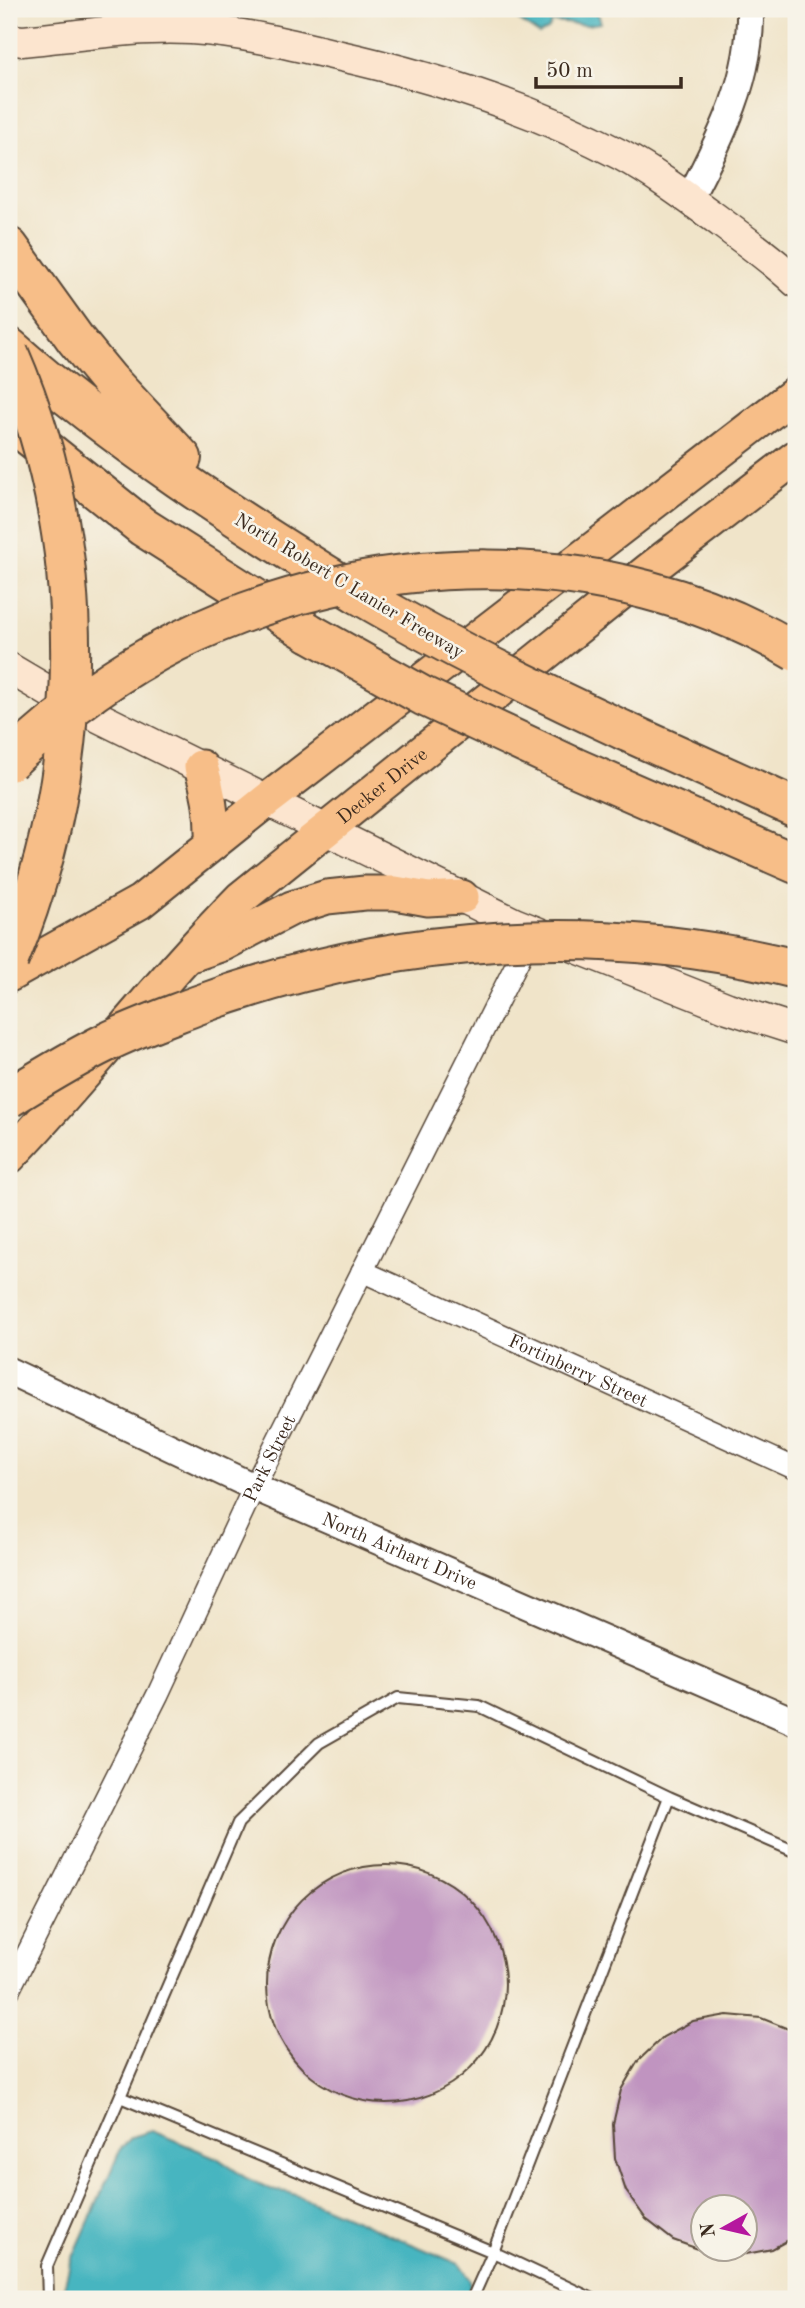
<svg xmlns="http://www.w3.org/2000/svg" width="805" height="2308" viewBox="0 0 805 2308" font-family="'Old Standard TT',serif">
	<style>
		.water { fill: #46b5c0; stroke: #40706f; stroke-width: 2 }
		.building { fill: #c094c0 }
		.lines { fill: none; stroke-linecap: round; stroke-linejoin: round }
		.service-casing { stroke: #564638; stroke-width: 14 }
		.minor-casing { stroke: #564638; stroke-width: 24 }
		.tertiary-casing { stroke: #564638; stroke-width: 30 }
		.secondary-casing { stroke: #564638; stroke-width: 33 }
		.primary-casing { stroke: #564638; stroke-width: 37 }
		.motorway-casing { stroke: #564638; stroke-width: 42 }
		.service { stroke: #fff; stroke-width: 10 }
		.minor { stroke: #fff; stroke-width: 21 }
		.tertiary { stroke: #fff; stroke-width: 26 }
		.secondary { stroke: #fce5cf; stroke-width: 30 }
		.primary { stroke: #f7be88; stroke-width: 33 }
		.motorway { stroke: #f7be88; stroke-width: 38 }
		.motorway-bridge-casing { stroke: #564638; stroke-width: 42; stroke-linecap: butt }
		.motorway-bridge { stroke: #f7be88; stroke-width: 38 }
		.labels { text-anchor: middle; stroke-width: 5; stroke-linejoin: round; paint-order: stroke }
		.street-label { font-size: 19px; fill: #3b2a1e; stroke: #f7f3e8 }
	</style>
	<rect width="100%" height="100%" fill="#f7f3e8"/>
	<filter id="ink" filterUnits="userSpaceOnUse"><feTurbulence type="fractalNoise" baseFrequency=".0143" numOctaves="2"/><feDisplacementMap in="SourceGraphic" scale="14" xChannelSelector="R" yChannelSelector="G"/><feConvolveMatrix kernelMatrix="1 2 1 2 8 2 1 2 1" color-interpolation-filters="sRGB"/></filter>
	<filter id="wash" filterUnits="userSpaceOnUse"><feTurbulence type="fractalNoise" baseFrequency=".00686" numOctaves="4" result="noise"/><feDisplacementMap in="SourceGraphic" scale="28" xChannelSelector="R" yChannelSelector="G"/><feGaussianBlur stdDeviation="1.57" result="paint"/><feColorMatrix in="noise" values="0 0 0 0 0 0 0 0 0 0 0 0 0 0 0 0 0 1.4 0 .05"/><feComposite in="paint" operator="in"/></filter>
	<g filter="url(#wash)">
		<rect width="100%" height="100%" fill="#f0e4c9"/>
		<path class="water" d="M494,9H589L598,14L601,23L587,25L552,22L548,30L539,34L507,12Z
			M152,2131L217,2158L246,2178L275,2191L287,2192L311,2201L459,2264L470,2279V2288L464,2299H61L70,2264L121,2148L132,2137Z"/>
		<g id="blocks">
			<path class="building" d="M267 1984a119 119 0 1 1 238 0a119 119 0 1 1-238 0Z
				M727,2015L761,2018L796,2032V2236L772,2249L746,2254V2207H704V2251L673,2240L646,2219L626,2191L615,2158L613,2124L621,2090L638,2061L663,2037L693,2021Z"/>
		</g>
	</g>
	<g filter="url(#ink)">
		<use href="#blocks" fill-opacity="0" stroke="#564638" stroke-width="2"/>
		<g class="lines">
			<defs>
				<path id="service" d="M120,2097L493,2252L593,2299
					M48,2299L47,2266L238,1823L319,1743L398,1698L479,1706L669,1797L796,1852
					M472,2299L493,2252L669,1797"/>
				<g id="minor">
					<path id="s1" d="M362,1271L796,1469"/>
					<path id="s2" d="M9,1990L158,1694L254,1487L531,935"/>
				</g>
				<g id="tertiary">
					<path d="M689,199C720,139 752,79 750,9"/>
					<path id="s3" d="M9,1371L254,1487L796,1722"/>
				</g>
				<path id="secondary" d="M9,39L22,41C78,36 136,26 191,29C239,32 286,43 332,54C432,76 530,107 621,155C656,174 689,199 722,223C747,242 773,260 796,282
					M9,668L58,697L514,923L728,1008L796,1030"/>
				<g id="primary">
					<path d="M201,767C210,794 213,817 212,844"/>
					<path d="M194,954L223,944L292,908L327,897L365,893H395L428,899L462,897"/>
					<path d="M9,975L140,902L267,800L796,393"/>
					<path id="s4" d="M9,1157C89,1074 159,981 241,898L649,570L796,457"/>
				</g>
				<path id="motorway" d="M9,247L76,340L109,380L182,458
					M9,347C116,442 237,520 358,594
					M9,420L143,527L310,633
					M625,731L796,808
					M574,767L796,864"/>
			</defs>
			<use href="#service" class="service-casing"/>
			<use href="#minor" class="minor-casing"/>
			<use href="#tertiary" class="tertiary-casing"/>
			<use href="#secondary" class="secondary-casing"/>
			<use href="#primary" class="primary-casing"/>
			<use href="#motorway" class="motorway-casing"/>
			<use href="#service" class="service"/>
			<use href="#minor" class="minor"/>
			<use href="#tertiary" class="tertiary"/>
			<use href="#secondary" class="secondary"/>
			<use href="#primary" class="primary"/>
			<use href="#motorway" class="motorway"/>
			<defs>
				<path id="motorway-bridge" d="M9,353C92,544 89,768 9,960
					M358,594C445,645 534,689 625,731
					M310,633L423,696L574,767
					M9,762C59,715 114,673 176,642C369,546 609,541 796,652
					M9,1098C40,1079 72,1059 105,1043C135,1028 167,1017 198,1005C390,934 598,920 796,969"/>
			</defs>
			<use href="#motorway-bridge" class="motorway-bridge-casing"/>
			<use href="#motorway-bridge" class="motorway-bridge"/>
		</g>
	</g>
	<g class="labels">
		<g class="street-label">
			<text transform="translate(350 585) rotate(31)" y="7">North Robert C Lanier Freeway</text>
			<text dy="7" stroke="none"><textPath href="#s4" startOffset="528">Decker Drive</textPath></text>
			<text dy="7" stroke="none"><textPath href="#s1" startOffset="238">Fortinberry Street</textPath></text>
			<text dy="7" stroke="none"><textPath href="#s2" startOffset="592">Park Street</textPath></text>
			<text dy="7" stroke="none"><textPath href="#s3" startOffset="430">North Airhart Drive</textPath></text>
		</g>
	</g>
	<rect width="805" height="2308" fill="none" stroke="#f7f3e8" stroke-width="35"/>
	<g transform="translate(724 2228) rotate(262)"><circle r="33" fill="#f7f3e8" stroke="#aca397" stroke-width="2"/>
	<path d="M0-5L12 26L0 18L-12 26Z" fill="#b5179e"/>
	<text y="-10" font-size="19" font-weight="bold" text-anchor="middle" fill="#3b2a1e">N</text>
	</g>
	<path d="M536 77v10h145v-10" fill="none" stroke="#3b2a1e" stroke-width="3.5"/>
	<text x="546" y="77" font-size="21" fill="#3b2a1e" stroke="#f7f3e8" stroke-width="5" paint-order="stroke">50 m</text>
</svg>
